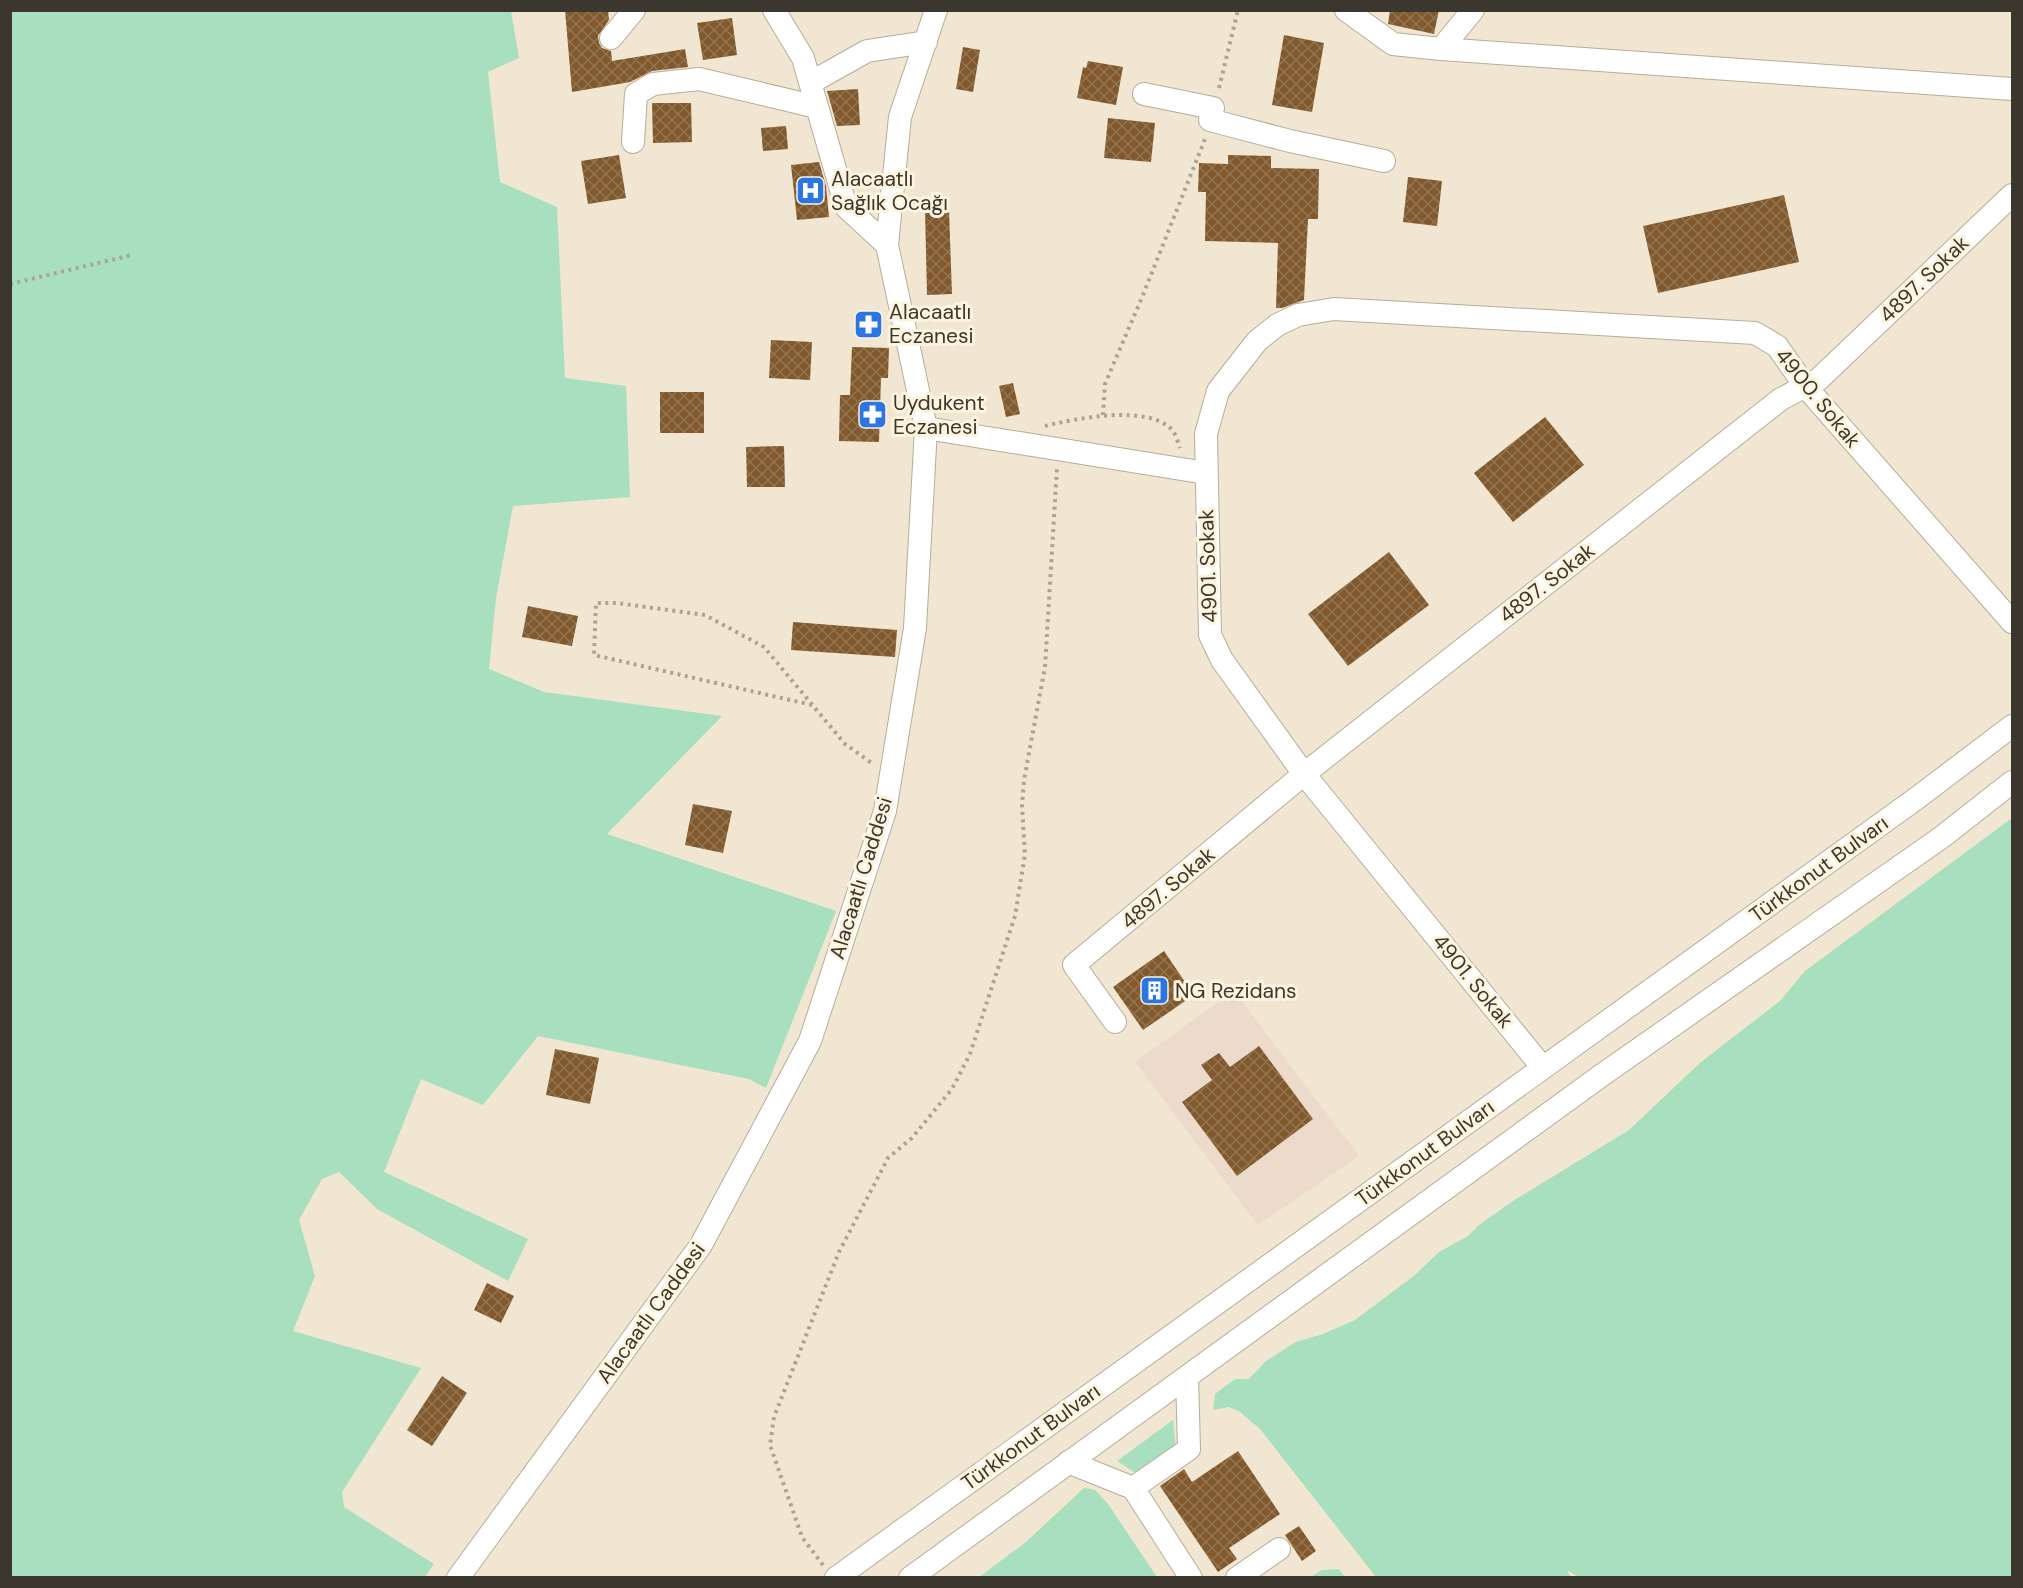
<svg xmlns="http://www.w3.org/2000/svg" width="2023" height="1588" viewBox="0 0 2023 1588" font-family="'DM Sans',sans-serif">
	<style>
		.commercial { fill: #ecdaca }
		.green { fill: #a8dfbe }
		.building { fill: url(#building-cross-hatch) }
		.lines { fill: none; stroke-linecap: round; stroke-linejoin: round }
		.minor-casing { stroke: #b7ac99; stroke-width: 24 }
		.path { stroke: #aba393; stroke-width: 4; stroke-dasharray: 3 4.5; stroke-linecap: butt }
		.minor { stroke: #fff; stroke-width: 22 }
		.labels { text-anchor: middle; stroke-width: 6; stroke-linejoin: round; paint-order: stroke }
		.poi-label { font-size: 21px; fill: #3b372f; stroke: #fef4de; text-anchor: start }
		.street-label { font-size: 21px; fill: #3b372f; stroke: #fef4de }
	</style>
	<defs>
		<pattern id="building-cross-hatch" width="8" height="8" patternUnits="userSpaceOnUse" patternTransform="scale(1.5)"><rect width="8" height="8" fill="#81592c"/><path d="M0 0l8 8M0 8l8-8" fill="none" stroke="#927451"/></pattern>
	</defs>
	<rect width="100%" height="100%" fill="#f1e6d1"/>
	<path class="commercial" d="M1234,991L1359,1156L1258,1225L1135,1062Z"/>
	<path class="green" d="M11,10L511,11L519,58L488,72L500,182L557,207L565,378L626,386L630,497L513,506L496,598L489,669L544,692L722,716L607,834L836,911L766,1088L749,1079L538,1036L483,1105L421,1079L384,1172L528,1239L508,1281L377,1209L339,1172L322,1179L299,1220L315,1276L293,1331L421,1368L342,1492L344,1507L434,1564L425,1577H11Z
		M2012,818V1577L1580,1578L1567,1570L1571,1577H1376L1260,1429L1240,1412L1229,1407L1213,1410L1215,1394L1235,1379H1249L1266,1361L1296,1342L1323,1334L1355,1320L1415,1275L1439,1252L1468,1236L1479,1225L1513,1201L1629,1130L1701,1062L1780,1001L1805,971Z
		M1173,1420L1176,1449L1139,1475L1117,1461Z
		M1084,1488L1095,1490L1108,1504L1157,1577H979L1026,1542Z
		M1339,1569L1345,1577H1311L1322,1570Z"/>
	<path class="building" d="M565,10H608L609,20L598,36L599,43L602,48L611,51L612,61L685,49L688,67L652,71L630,82L572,92Z
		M1390,10H1439L1434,34L1388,24Z
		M732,18L737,55L703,60L697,23Z
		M1284,35L1324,43L1312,112L1272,105Z
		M963,47L980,50L973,92L956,89Z
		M1088,61L1123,67L1116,105L1077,98L1083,67L1086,68Z
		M858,89L860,125L837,126L827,91Z
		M652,103H691L692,142L653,143Z
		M1108,118L1155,123L1151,162L1104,158Z
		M786,126L788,149L763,151L761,128Z
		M619,155L626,198L588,204L581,161Z
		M1228,155L1271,156V168L1319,169L1318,219H1308L1304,300L1282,308H1276L1278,243L1205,241L1206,192H1198L1199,163L1228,164Z
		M819,162L826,186L829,217L797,220L791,165Z
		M1408,177L1442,181L1437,226L1403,222Z
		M1784,195L1799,262L1658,293L1643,226Z
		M925,210H949L952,294L927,295Z
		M771,340L812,342L810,380L769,378Z
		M852,347L889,348L888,378H881L879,442L839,441L840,395H850Z
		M1013,383L1020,414L1006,417L999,386Z
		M660,392H704V433H660Z
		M1545,417L1584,465L1513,522L1474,473Z
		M784,446L785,487H747L746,447Z
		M1389,552L1429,605L1348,666L1308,614Z
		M528,606L578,616L572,646L522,637Z
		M793,622L897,630L895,657L791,650Z
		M693,804L732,811L723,853L685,845Z
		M1164,951L1194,995L1143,1030L1113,987Z
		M1259,1046L1313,1119L1237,1176L1182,1102L1212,1080L1201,1065L1219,1053L1230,1067Z
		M555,1049L599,1058L590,1104L546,1095Z
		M487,1283L514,1296L501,1323L474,1310Z
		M442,1376L467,1393L432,1446L407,1430Z
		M1238,1451L1280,1514L1229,1548L1237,1559L1218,1572L1160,1486L1184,1469L1192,1482Z
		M1299,1526L1316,1551L1302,1561L1285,1535Z"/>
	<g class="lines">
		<defs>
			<path id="minor" d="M774,10L803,58L846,207L887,245
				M1346,10L1393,44L1441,49L2012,89
				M611,38L634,10
				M1441,49L1473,10
				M810,83L867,51L926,42
				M1144,94L1213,108
				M1210,120L1290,141L1384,161
				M633,142L636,94L653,84L699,79L817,107
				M926,428L1206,473
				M1115,1022L1074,965L1304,774L1781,399L1819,379L2012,195
				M1543,1068L1304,774L1222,660L1210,635L1206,434L1218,391L1257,341L1277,325L1298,315L1334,309L1755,333L1777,346L1805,386L2012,622
				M1068,1462L1133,1488L1191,1578
				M1133,1488L1189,1449L1187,1377
				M458,1578L701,1245L810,1041L885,811L915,628L926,428L887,245L900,117L936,10
				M836,1578L1917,798L2012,726
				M910,1578L1602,1075L1942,837L2012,782
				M1237,1578L1279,1549"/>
		</defs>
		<use href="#minor" class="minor-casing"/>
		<path class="path" d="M1219,88L1238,10
			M10,284L132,255
			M1103,415L1105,384L1143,295L1205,139
			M1045,426C1074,419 1150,403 1173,431C1176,435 1178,443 1180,448
			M812,705L594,655L596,603H617L705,615L764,647L845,744L873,764
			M823,1565L802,1537L770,1445L774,1417L839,1252L888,1158L912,1138L952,1089L970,1054L1015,916L1025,854L1022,806L1024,780L1045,667L1057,468"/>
		<use href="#minor" class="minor"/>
	</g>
	<defs>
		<symbol id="hospital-square" viewBox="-11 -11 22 22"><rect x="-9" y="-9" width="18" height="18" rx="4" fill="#2c76e2" stroke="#fef4de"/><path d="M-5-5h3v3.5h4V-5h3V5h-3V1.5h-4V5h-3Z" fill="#fff"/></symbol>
		<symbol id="pharmacy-square" viewBox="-11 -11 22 22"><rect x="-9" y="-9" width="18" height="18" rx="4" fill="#2c76e2" stroke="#fef4de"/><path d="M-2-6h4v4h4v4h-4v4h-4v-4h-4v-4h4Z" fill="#fff"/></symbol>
		<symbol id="building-square" viewBox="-11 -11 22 22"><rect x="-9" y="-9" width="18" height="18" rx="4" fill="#2c76e2" stroke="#fef4de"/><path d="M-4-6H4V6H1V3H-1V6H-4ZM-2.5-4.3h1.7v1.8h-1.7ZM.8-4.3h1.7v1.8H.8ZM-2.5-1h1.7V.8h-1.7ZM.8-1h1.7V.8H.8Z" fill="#fff"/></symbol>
	</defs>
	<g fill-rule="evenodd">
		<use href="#hospital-square" x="794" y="174" width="33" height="33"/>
		<use href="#pharmacy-square" x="852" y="308" width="33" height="33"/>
		<use href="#pharmacy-square" x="856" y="398" width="33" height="33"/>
		<use href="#building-square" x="1138" y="974" width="33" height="33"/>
	</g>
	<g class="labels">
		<g class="poi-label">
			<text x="831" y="186">Alacaatlı<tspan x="831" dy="24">Sağlık Ocağı</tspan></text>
			<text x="889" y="319">Alacaatlı<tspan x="889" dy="24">Eczanesi</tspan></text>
			<text x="893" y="410">Uydukent<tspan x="893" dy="24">Eczanesi</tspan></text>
			<text x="1175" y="998">NG Rezidans</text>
		</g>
		<g class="street-label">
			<text transform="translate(1924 279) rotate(-44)" y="7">4897. Sokak</text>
			<text transform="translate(1818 398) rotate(51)" y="7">4900. Sokak</text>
			<text transform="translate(1208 566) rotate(-92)" y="7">4901. Sokak</text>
			<text transform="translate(1547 583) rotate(-38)" y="7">4897. Sokak</text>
			<text transform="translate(1819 869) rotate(-36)" y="7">Türkkonut Bulvarı</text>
			<text transform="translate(861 878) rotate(-73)" y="7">Alacaatlı Caddesi</text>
			<text transform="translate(1168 888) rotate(-40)" y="7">4897. Sokak</text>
			<text transform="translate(1473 981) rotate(51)" y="7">4901. Sokak</text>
			<text transform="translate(1425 1153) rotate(-36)" y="7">Türkkonut Bulvarı</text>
			<text transform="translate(651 1313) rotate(-54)" y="7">Alacaatlı Caddesi</text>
			<text transform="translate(1031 1437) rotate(-36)" y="7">Türkkonut Bulvarı</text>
		</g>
	</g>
	<rect width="2023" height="1588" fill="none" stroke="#3b372f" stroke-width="24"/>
</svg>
